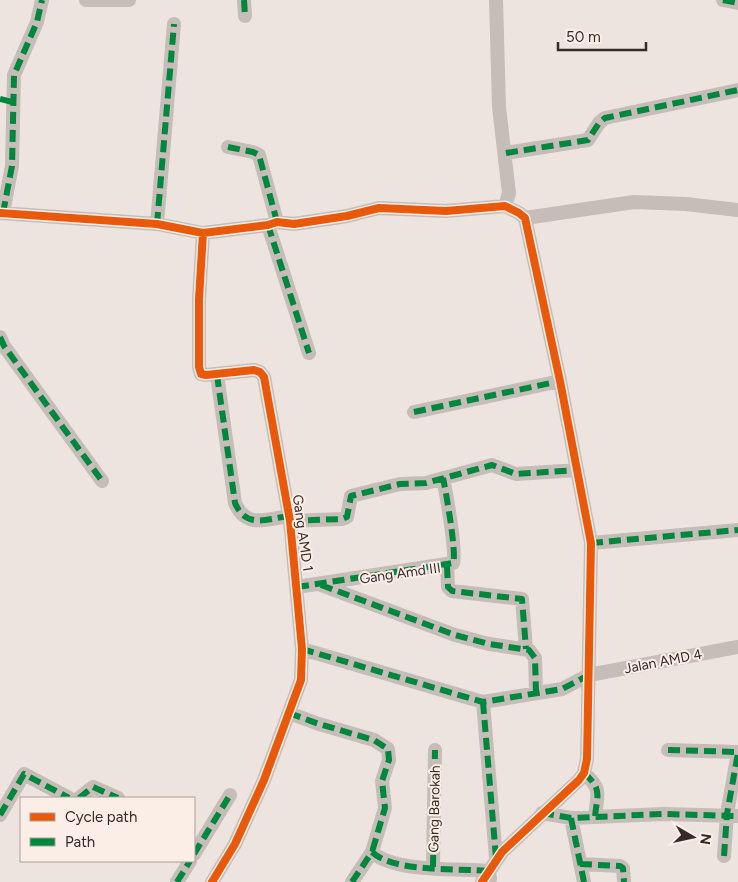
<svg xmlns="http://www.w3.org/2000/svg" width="738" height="882" viewBox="0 0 738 882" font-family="Figtree,sans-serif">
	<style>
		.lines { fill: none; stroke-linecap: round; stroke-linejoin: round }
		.minor { stroke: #c6bcb8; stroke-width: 14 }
		.quiet { stroke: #00873e; stroke-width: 6; stroke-dasharray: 12 6; stroke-linecap: butt }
		.cycleway-casing { stroke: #faeee6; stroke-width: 11 }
		.cycleway { stroke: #e8590c; stroke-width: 8 }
		.labels { text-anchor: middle; stroke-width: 4; stroke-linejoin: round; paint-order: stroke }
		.street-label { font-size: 14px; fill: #372926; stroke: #faeee6 }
	</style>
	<rect width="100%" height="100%" fill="#ede4df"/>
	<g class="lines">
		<path class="minor" d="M86,0H129
			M244,0L245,16
			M496,0L499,107L509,193L505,206
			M723,0L738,3
			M228,147L253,152L259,155L277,222
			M506,153L588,140L599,123L605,118L738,90
			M0,213L157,224L203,233L268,225L277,222L294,224L347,216L379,208L446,211L505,206L519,213L525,218L560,381L591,543L587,759L584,773L579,780L502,852L482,882
			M3,213L12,166L14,75L37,22L42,0
			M525,218L634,202L686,204L738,210
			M157,224L174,24
			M268,225L309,353
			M203,233L199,299V367L201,374L206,375L254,370L260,372L264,377L290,521L302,649L301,680L264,780L235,844L212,882
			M0,337L4,346L102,481
			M217,375L235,503C246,529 266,519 289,516
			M414,412L560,381
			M290,521L342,519L347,517L351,496L400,484L426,483L492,465L516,474L577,470
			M591,543L738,530
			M447,566L448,587L452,591L522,599L526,649
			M321,585L455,635L489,644L529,650L535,658L536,693
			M297,587L453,563C457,554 446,492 443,478
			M302,649L483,702L562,689L589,675L738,647
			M483,702L496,858
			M289,713L319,724L374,740L388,749L389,760L382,781L385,808L372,852
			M668,750L738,752
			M584,773C603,790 597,794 595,817
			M79,798L93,787L118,798
			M542,813L571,818L663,814L738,816
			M0,815L24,774L69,798
			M571,818L584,882
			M194,854L230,795
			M724,856L727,814L738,753
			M580,864L620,866L623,868L624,882
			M433,867L435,750
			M177,882L190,861
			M352,882L372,852C394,873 459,868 489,871L490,879"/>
		<path class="quiet" d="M244,0L245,16
			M723,0L738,3
			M0,99L12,102
			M228,147L253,152L259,155L277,222
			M506,153L588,140L599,123L605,118L738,90
			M3,213L12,166L14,75L37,22L42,0
			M157,224L174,24
			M268,225L309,353
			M0,337L4,346L102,481
			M217,375L235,503C246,529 266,519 289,516
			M414,412L560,381
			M290,521L342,519L347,517L351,496L400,484L426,483L492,465L516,474L577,470
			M591,543L738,530
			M447,566L448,587L452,591L522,599L526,649
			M321,585L455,635L489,644L529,650L535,658L536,693
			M297,587L453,563C457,554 446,492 443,478
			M302,649L483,702L562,689L589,675
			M483,702L496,858
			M289,713L319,724L374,740L388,749L389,760L382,781L385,808L372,852
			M668,750L738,752
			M584,773C603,790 597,794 595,817
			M79,798L93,787L118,798
			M542,813L571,818L663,814L738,816
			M0,815L24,774L69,798
			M571,818L584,882
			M194,854L230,795
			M724,856L727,814L738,753
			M580,864L620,866L623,868L624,882
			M433,867L435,750
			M177,882L190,861
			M352,882L372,852C394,873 459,868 489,871V875"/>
		<defs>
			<path id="cycleway" d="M0,213L157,224L203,233L268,225L277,222L294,224L347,216L379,208L446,211L505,206L519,213L525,218L560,381L591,543L587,759L584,773L579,780L502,852L482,882
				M203,233L199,299V367L201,374L206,375L254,370L260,372L264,377L290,521L302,649L301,680L264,780L235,844L212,882"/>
		</defs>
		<use href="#cycleway" class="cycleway-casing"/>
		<use href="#cycleway" class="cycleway"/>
	</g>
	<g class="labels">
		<g class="street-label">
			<text transform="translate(303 533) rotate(82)" y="5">Gang AMD 1</text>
			<text transform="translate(400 573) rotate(-8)" y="5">Gang Amd III</text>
			<text transform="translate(663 661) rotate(-11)" y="5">Jalan AMD 4</text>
			<text transform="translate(434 809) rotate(-89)" y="5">Gang Barokah</text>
		</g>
	</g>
	<rect x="20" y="797" width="175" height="65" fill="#faeee6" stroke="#ac9f99"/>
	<rect x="30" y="813" width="25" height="8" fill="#e8590c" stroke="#ac9f99"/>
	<text x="65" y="822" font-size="15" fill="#372926">Cycle path</text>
	<rect x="30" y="838" width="25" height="8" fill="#00873e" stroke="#ac9f99"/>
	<text x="65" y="847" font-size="15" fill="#372926">Path</text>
	<g transform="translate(693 837) rotate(99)" stroke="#faeee6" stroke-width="4" paint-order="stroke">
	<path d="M0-4L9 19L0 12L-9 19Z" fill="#372926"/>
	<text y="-8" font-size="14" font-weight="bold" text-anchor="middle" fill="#372926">N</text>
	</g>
	<path d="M558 42v8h88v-8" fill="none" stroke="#372926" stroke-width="2.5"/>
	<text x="566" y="42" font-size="15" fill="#372926" stroke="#faeee6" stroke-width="4" paint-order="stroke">50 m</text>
</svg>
